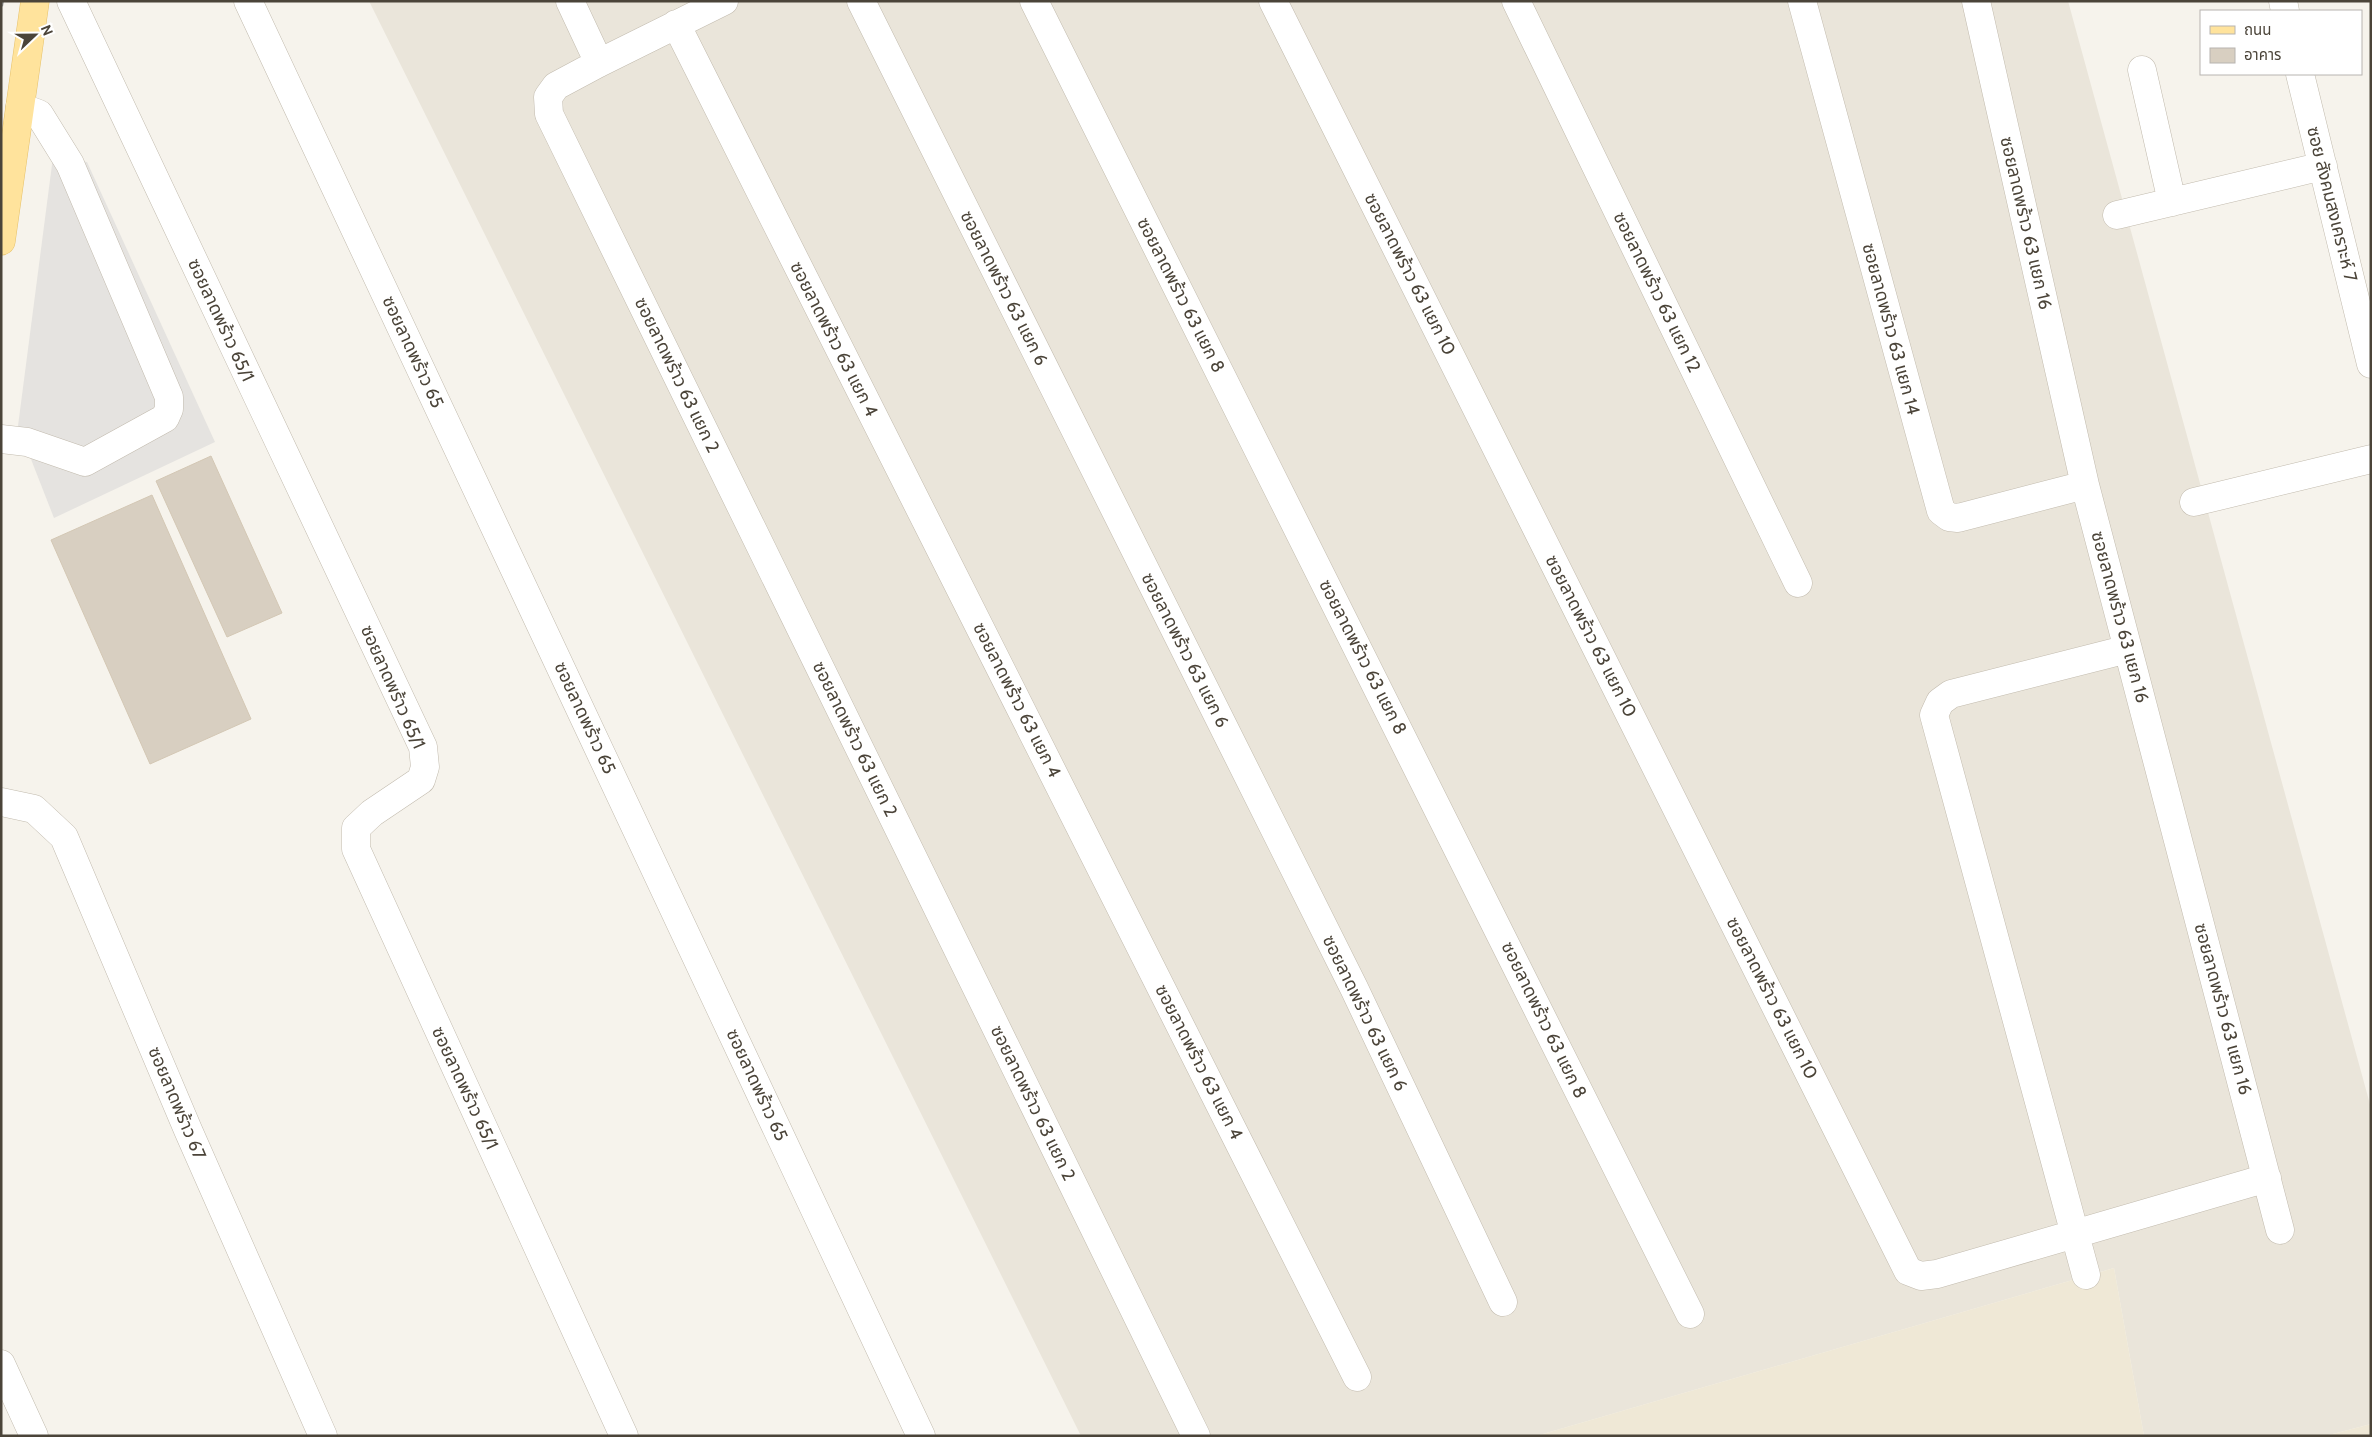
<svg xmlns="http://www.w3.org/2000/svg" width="2372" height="1437" viewBox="0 0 2372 1437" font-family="Cabin,'Noto Sans Thai',sans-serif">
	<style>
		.residential { fill: #eae5da }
		.education { fill: #efe8d6 }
		.parking { fill: #e5e3e0 }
		.building { fill: #d8cfc1; stroke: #d3c7b4 }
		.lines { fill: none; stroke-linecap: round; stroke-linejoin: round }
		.minor-casing { stroke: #c2bbae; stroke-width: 29 }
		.major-casing { stroke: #e6c16a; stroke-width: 29 }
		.minor { stroke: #fff; stroke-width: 28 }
		.major { stroke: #ffe39c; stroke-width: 28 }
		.rail { stroke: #9a9a9a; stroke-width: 4; stroke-dasharray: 6 6; stroke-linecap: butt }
		.labels { text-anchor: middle; stroke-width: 4; stroke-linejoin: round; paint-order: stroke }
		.street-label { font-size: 18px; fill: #4b4439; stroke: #fff }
	</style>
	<rect width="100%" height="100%" fill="#f6f3ec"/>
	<path class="residential" d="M369,1H2068L2371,1108V1424L2325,1436H2144L2114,1268L1536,1436H1081Z"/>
	<path class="education" d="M2114,1268L2144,1436H1536Z
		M2371,1424V1436H2325Z"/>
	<path class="parking" d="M53,157L87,162L215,442L54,518L18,426Z"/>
	<path class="building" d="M211,456L282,613L227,637L156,481Z
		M152,495L251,719L150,764L51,540Z"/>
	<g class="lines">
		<defs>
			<path id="minor" d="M71,1L423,747L425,767L421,780L372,813L356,828V849L624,1436
				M248,1L921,1436
				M570,1L599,63L724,1
				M861,1L1354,988L1503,1302
				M1034,1L1690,1314
				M1273,1L1908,1271L1921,1276L1937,1274L2267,1178
				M1516,1L1798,583
				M1802,1L1941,511L1949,517L1958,518L2085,485
				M1976,1L2085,485L2280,1230
				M2283,1L2285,11
				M676,24L1357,1377
				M599,63L556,86L548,97L549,114L1196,1436
				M2142,70L2172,202
				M2300,74L2371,364
				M2117,215L2323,166
				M1,439L27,442L85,462L165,418L169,409V397L70,164L39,114L20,107
				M2194,502L2371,459
				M1,802L34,809L64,837L188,1130L323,1436
				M2086,1275L1934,715L1940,702L1951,694L2128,649
				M1,1364L34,1436"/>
			<path id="major" d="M1,241L35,1"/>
		</defs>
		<use href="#minor" class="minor-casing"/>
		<use href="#major" class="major-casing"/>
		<use href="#minor" class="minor"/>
		<use href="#major" class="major"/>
		<path class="rail" d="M1,6L2,1"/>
	</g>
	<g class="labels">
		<g class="street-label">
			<text transform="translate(2332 204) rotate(76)" y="6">ซอย สังคมสงเคราะห์ 7</text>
			<text transform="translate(2026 223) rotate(77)" y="6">ซอยลาดพร้าว 63 แยก 16</text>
			<text transform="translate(1410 274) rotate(63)" y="6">ซอยลาดพร้าว 63 แยก 10</text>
			<text transform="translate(1004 288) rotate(63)" y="6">ซอยลาดพร้าว 63 แยก 6</text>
			<text transform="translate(1657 292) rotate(64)" y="6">ซอยลาดพร้าว 63 แยก 12</text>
			<text transform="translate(1181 295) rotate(63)" y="6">ซอยลาดพร้าว 63 แยก 8</text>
			<text transform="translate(221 320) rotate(65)" y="6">ซอยลาดพร้าว 65/1</text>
			<text transform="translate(1891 329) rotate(75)" y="6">ซอยลาดพร้าว 63 แยก 14</text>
			<text transform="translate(834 339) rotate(63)" y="6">ซอยลาดพร้าว 63 แยก 4</text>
			<text transform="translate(413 352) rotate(65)" y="6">ซอยลาดพร้าว 65</text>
			<text transform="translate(677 375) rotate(64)" y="6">ซอยลาดพร้าว 63 แยก 2</text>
			<text transform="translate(2120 617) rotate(75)" y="6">ซอยลาดพร้าว 63 แยก 16</text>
			<text transform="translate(1591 636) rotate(63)" y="6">ซอยลาดพร้าว 63 แยก 10</text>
			<text transform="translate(1185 650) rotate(63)" y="6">ซอยลาดพร้าว 63 แยก 6</text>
			<text transform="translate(1363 657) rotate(63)" y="6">ซอยลาดพร้าว 63 แยก 8</text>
			<text transform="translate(393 687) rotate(66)" y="6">ซอยลาดพร้าว 65/1</text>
			<text transform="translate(1017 700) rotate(63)" y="6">ซอยลาดพร้าว 63 แยก 4</text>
			<text transform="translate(585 718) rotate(65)" y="6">ซอยลาดพร้าว 65</text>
			<text transform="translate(855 739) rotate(64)" y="6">ซอยลาดพร้าว 63 แยก 2</text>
			<text transform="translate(1772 998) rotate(63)" y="6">ซอยลาดพร้าว 63 แยก 10</text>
			<text transform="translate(2223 1009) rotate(75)" y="6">ซอยลาดพร้าว 63 แยก 16</text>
			<text transform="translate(1365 1013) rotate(64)" y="6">ซอยลาดพร้าว 63 แยก 6</text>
			<text transform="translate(1544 1020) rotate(64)" y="6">ซอยลาดพร้าว 63 แยก 8</text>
			<text transform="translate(1199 1062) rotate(63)" y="6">ซอยลาดพร้าว 63 แยก 4</text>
			<text transform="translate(757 1085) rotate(65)" y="6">ซอยลาดพร้าว 65</text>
			<text transform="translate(465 1088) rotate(65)" y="6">ซอยลาดพร้าว 65/1</text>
			<text transform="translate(177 1103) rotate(67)" y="6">ซอยลาดพร้าว 67</text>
			<text transform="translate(1033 1103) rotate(64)" y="6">ซอยลาดพร้าว 63 แยก 2</text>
		</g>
	</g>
	<rect width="2372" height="1437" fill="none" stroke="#4b4439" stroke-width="5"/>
	<rect x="2200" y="10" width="162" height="65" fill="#ffffff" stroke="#b7b4b0"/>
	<rect x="2210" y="26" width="25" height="8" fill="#ffe39c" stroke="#b7b4b0"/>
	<text x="2244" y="35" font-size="15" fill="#4b4439">ถนน</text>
	<rect x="2210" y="48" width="25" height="15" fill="#d8cfc1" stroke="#b7b4b0"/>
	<text x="2244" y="60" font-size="15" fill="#4b4439">อาคาร</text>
	<g transform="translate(35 35) rotate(68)" stroke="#ffffff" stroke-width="4" paint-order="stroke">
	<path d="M0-4L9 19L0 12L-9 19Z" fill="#4b4439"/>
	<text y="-8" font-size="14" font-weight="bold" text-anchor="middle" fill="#4b4439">N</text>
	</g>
</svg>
